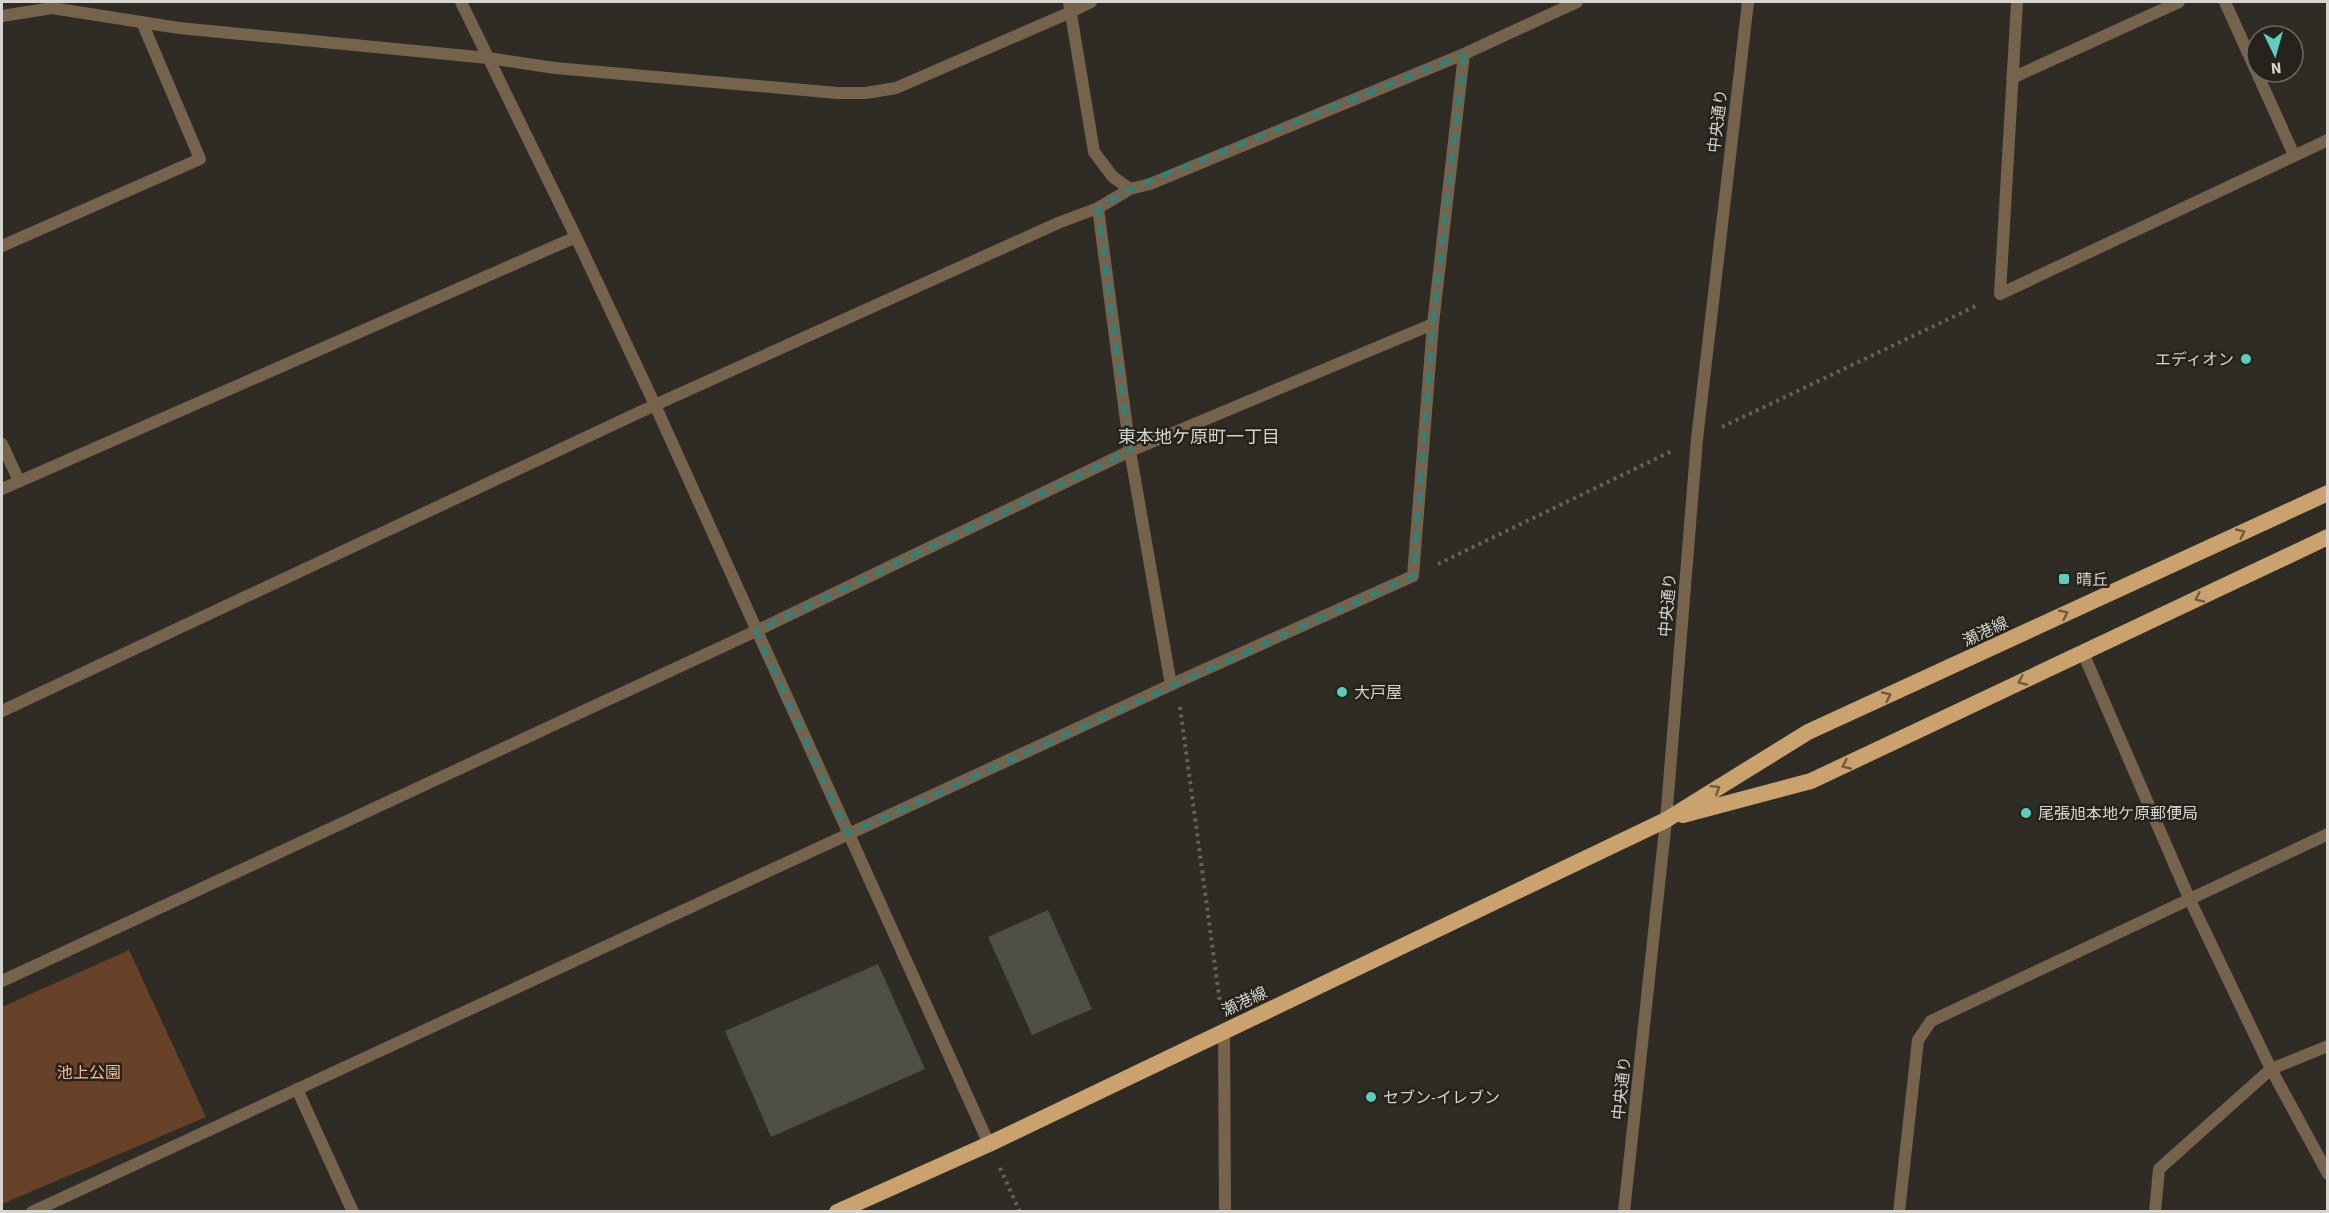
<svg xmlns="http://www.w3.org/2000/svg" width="2329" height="1213" viewBox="0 0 2329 1213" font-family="'Source Sans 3','Noto Sans JP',sans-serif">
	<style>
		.green { fill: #674228 }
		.building { fill: #4f4f46 }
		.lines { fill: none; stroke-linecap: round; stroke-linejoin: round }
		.path { stroke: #66635d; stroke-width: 4; stroke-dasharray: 3 4.5; stroke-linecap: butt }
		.minor { stroke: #75634c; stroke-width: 12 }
		.tertiary { stroke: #75634c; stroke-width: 12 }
		.trunk { stroke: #caa26d; stroke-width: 16 }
		.oneway { stroke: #6f5c40 }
		.marked { fill: none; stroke: #2d847d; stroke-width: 4.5; stroke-dasharray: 12 8; stroke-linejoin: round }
		.poi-dot { fill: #5bcebc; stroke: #25231b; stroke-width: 2 }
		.labels { text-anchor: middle; stroke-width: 5; stroke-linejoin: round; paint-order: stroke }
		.street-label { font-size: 16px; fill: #d6d4cf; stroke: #25231b }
		.poi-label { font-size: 16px; fill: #d6d4cf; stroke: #25231b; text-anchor: start }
		.park-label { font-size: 16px; fill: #fab88b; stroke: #25231b }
		.neighbourhood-label { font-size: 18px; fill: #d6d4cf; stroke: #25231b }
	</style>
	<rect width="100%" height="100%" fill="#2f2c25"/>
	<path class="green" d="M129,950L206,1117L2,1204V1007Z"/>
	<path class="building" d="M1048,910L1092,1009L1032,1035L988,937Z
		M878,964L925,1069L771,1137L725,1031Z"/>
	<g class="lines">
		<path class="path" d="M1722,427L1978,305
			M1438,564L1672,451
			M1180,707L1220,1003
			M1000,1168L1020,1212"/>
		<path class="minor" d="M461,2L576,237L655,405L989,1144
			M2017,2L2000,294L2328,140
			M2225,2L2294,155
			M1071,12L1091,2
			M2012,78L2179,2
			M1098,208L1130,451L1171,685
			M2,246L200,159L142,22
			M2,444L19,481
			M2,489L576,237
			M2083,653L2189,898L2271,1069L2328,1174
			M2,711L655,405L1058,223L1098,208L1130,189
			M2,981L756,631L1130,451L1433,324
			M1224,1031L1225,1212
			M297,1089L353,1212
			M32,1212L1177,682L1413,576L1433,324L1464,54
			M1899,1212L1918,1040L1931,1021L2328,834
			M2155,1212L2159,1169L2271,1069L2328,1046"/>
		<path class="tertiary" d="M1069,2L1094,152L1113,177L1130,189L1150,184L1464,54L1577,2
			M2,16L52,8L179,28L488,58L555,68L837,93H866L896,88L1071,12
			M1624,1212L1666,820L1697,439L1748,2"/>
		<path class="trunk" d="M1683,815L1811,781L2328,537
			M837,1212L989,1144L1666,820L1808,732L2328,493"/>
	</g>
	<defs><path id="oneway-chevron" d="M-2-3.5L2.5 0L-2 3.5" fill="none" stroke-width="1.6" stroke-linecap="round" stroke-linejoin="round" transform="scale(1.5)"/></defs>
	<g class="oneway">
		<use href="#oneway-chevron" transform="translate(2241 533) rotate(-25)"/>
		<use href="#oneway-chevron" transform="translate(2199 598) rotate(155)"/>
		<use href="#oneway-chevron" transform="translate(2064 614) rotate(-25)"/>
		<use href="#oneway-chevron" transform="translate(2022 681) rotate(155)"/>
		<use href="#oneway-chevron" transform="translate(1887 696) rotate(-25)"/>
		<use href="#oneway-chevron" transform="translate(1846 765) rotate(155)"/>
		<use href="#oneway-chevron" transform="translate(1716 789) rotate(-32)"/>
	</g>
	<path class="marked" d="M1464,54L1433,324L1413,576L848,834L756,631L1130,451L1098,208L1130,189Z"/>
	<g class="poi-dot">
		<circle cx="2246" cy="359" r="6"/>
		<rect x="2058" y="573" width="12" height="12" rx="3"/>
		<circle cx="1342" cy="692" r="6"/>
		<circle cx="2026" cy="813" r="6"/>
		<circle cx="1371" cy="1097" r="6"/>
	</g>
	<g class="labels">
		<g class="street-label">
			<text transform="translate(1717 121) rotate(-83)" y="6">中央通り</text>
			<text transform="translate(1667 605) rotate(-85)" y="6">中央通り</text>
			<text transform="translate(1985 631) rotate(-25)" y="6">瀬港線</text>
			<text transform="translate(1244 1001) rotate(-25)" y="6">瀬港線</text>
			<text transform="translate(1621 1088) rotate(-84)" y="6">中央通り</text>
		</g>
		<g class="poi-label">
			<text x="2234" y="365" text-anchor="end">エディオン</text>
			<text x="2076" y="585">晴丘</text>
			<text x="1354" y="698">大戸屋</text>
			<text x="2038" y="819">尾張旭本地ケ原郵便局</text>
			<text x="1383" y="1103">セブン-イレブン</text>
		</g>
		<g class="park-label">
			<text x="89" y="1078">池上公園</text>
		</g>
		<g class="neighbourhood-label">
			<text x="1199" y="443">東本地ケ原町一丁目</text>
		</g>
	</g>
	<rect width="2329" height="1213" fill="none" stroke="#d6d4cf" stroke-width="6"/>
	<g transform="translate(2275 54) rotate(175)"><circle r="28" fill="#25231b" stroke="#6c6a63" stroke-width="1.5"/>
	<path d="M0-4.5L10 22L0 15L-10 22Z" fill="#5bcebc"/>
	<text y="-9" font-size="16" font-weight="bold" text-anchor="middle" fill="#d6d4cf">N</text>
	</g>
</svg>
